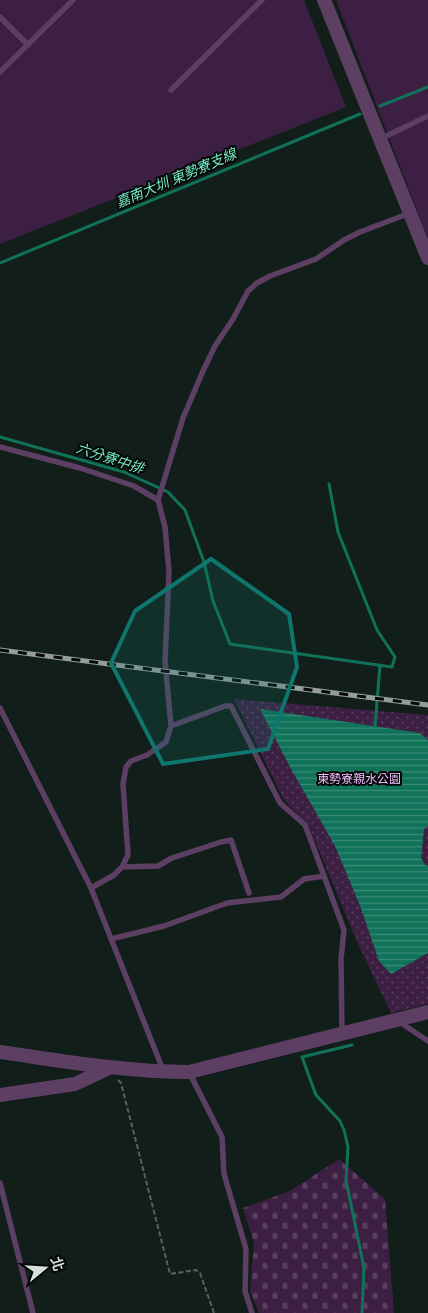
<svg xmlns="http://www.w3.org/2000/svg" width="428" height="1313" viewBox="0 0 428 1313" font-family="Lato,'Noto Sans TC',sans-serif">
	<style>
		.green { fill: #3d1f44 }
		.cemetery { fill: url(#cemetery-stones) }
		.park { fill: url(#park-dots) }
		.water { fill: url(#water-rules) }
		.lines { fill: none; stroke-linecap: round; stroke-linejoin: round }
		.stream { stroke: #0f7259; stroke-width: 3 }
		.path { stroke: #58635f; stroke-width: 2; stroke-dasharray: 5 2.5; stroke-linecap: butt }
		.service { stroke: #5d3f63; stroke-width: 5.5 }
		.tertiary { stroke: #5d3f63; stroke-width: 14 }
		.rail-casing { stroke: #949d9a; stroke-width: 5 }
		.rail { stroke: #040706; stroke-width: 3; stroke-dasharray: 9; stroke-linecap: butt }
		.marked { fill: #0f766e; fill-opacity: 0.2; stroke: #0f766e; stroke-width: 4; stroke-linejoin: round }
		.labels { text-anchor: middle; stroke-width: 4; stroke-linejoin: round; paint-order: stroke }
		.park-label { font-size: 12px; fill: #f0befc; stroke: #040706 }
		.water-label { font-size: 14px; font-style: italic; fill: #77f0c9; stroke: #040706 }
	</style>
	<defs>
		<pattern id="cemetery-stones" width="16" height="16" patternUnits="userSpaceOnUse" patternTransform="scale(1.25)"><rect width="16" height="16" fill="#3d1f44"/><path d="M2 7V4a2 2 0 0 1 4 0v3zM10 15v-3a2 2 0 0 1 4 0v3z" fill="#583f5e"/></pattern>
		<pattern id="park-dots" width="8" height="8" patternUnits="userSpaceOnUse" patternTransform="scale(1.25)"><rect width="8" height="8" fill="#3d1f44"/><path d="M2 2h.1M6 6h.1" fill="none" stroke="#583f5e" stroke-width="1.8" stroke-linecap="round"/></pattern>
		<pattern id="water-rules" width="6" height="5" patternUnits="userSpaceOnUse" patternTransform="scale(1.25)"><rect width="6" height="5" fill="#0f7259"/><path d="M0 2.5h6" fill="none" stroke="#3d8c78"/></pattern>
	</defs>
	<rect width="100%" height="100%" fill="#121e1a"/>
	<path class="green" d="M0,0H304L346,107L0,244Z
		M336,0H428V239Z"/>
	<path class="cemetery" d="M339,1159L385,1199L394,1313H259L250,1291L254,1243L243,1208L290,1191Z"/>
	<path class="park" d="M234,699L428,715V1004L391,1013L358,944L309,826L284,800Z"/>
	<path class="water" d="M260,709L420,733L428,740V826L424,829L421,858L425,865L428,866V953L391,974L379,961L361,908L335,846L290,767Z"/>
	<g class="lines">
		<path class="stream" d="M380,106L428,87
			M0,263L360,114
			M0,437L124,472L168,492L185,510L204,562L213,601L230,644L392,667L395,657L377,630L338,532L329,484
			M375,727L380,665
			M352,1045L302,1057L316,1095L340,1121L344,1130L348,1147L346,1180L364,1268L362,1313"/>
		<path class="path" d="M118,1080L121,1083L170,1274L196,1270L200,1273L214,1313"/>
		<path class="service" d="M0,17L28,45
			M0,72L73,0
			M171,90L262,0
			M380,139L428,116
			M0,447L80,468L134,486L158,500L165,527L169,572L165,661L171,726
			M158,500L183,418L203,371L215,346L233,319L248,291L257,283L270,276L316,259L344,240L360,232L410,213
			M0,708L91,888L163,1070
			M122,867L158,866L172,858L221,842L231,840L249,893
			M91,888L114,875L122,867L128,855L123,784L126,767L131,761L147,755L166,742L171,726L225,706H231L280,803L305,825L307,830L344,930L341,959L342,1033
			M111,939L164,926L227,903L281,897L304,879L324,876
			M398,1021L428,1041
			M189,1072L222,1137L224,1174L246,1249L245,1291L252,1313
			M0,1183L33,1313"/>
		<path class="tertiary" d="M324,0L428,258
			M0,1052C63,1061 126,1072 189,1072L428,1012
			M0,1095L75,1084L109,1068"/>
		<defs>
			<path id="rail" d="M0,650L428,705"/>
		</defs>
		<use href="#rail" class="rail-casing"/>
		<use href="#rail" class="rail"/>
	</g>
	<path class="marked" d="M211,559L289,614L297,667L268,749L163,764L111,663L135,611Z"/>
	<g class="labels">
		<g class="park-label">
			<text x="359" y="783">東勢寮親水公園</text>
		</g>
		<g class="water-label">
			<text transform="translate(176 178) rotate(-23)" y="5">嘉南大圳 東勢寮支線</text>
			<text transform="translate(110 458) rotate(18)" y="5">六分寮中排</text>
		</g>
	</g>
	<g transform="translate(45 1268) rotate(72)" stroke="#040706" stroke-width="4" paint-order="stroke">
	<path d="M0-4L9 19L0 12L-9 19Z" fill="#d7dfdc"/>
	<text y="-8" font-size="14" font-weight="bold" text-anchor="middle" fill="#d7dfdc">北</text>
	</g>
</svg>
